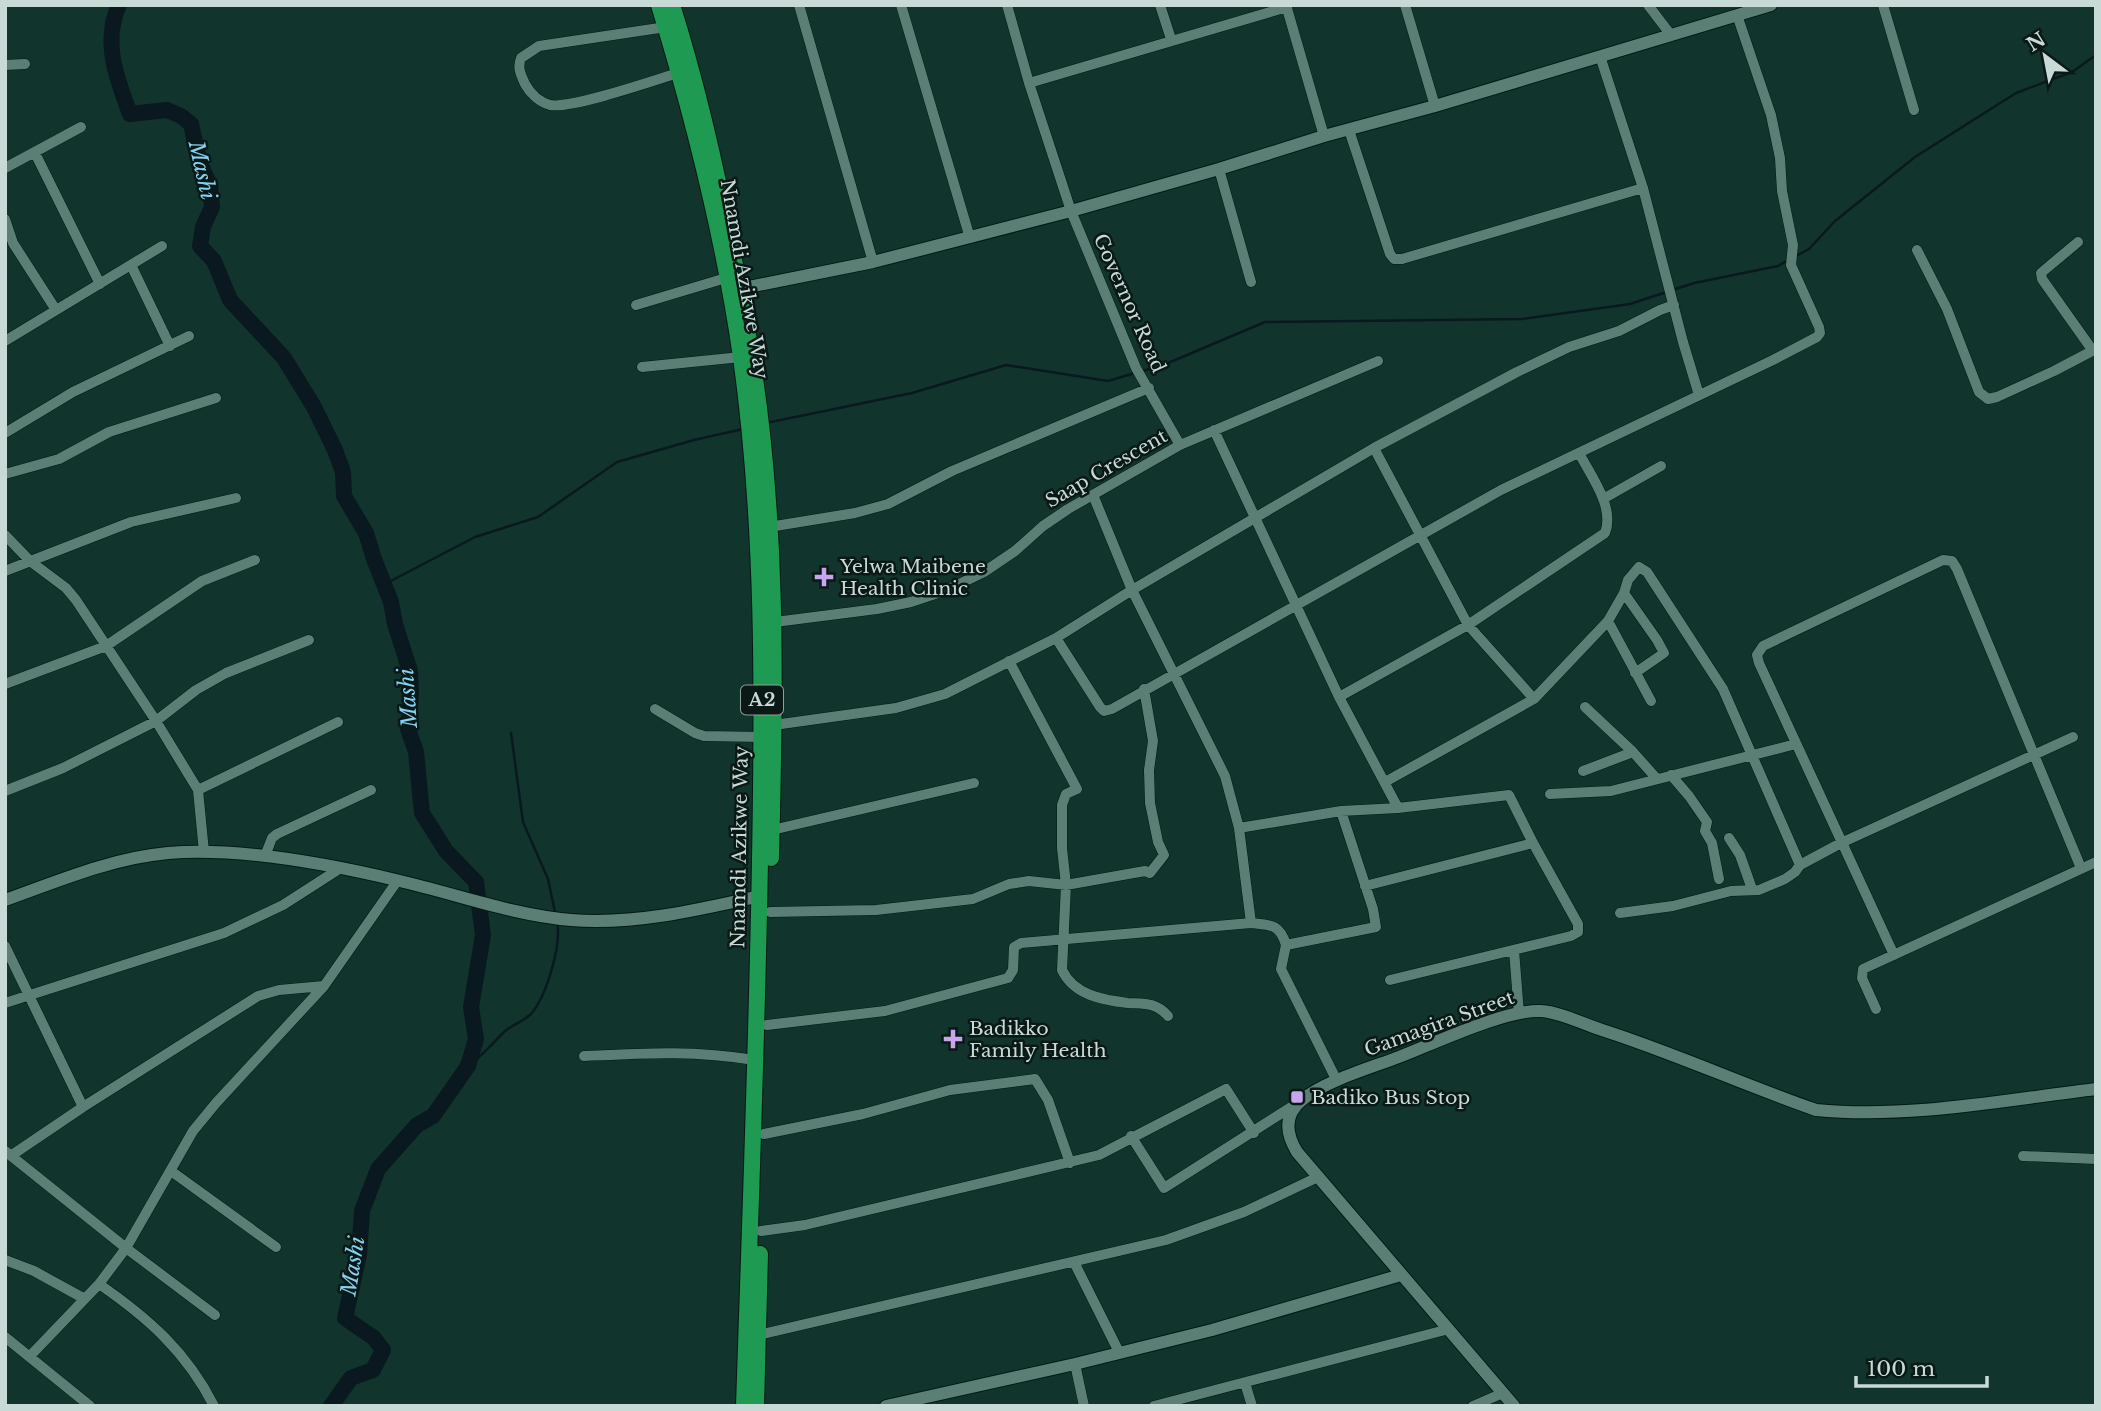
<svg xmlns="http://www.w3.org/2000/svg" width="2101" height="1411" viewBox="0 0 2101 1411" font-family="'Libre Baskerville',serif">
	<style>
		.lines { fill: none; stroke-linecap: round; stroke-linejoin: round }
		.stream { stroke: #0a191f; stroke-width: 2.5 }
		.river { stroke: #0a191f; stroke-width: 16 }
		.minor-casing { stroke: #011b15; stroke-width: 11 }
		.tertiary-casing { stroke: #011b15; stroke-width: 14 }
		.trunk-casing { stroke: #011b15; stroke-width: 18 }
		.minor { stroke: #5b7f75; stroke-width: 10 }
		.tertiary { stroke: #5b7f75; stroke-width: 12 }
		.trunk { stroke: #1e9a52; stroke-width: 16 }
		.poi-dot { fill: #c9a5ee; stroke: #0a1915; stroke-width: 2.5 }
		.labels { text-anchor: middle; stroke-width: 5; stroke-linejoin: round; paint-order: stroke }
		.shield { fill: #0a1915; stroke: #8ea09b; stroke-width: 2 }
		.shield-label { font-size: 18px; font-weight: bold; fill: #c7dad5 }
		.street-label { font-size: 19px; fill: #c7dad5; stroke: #0a1915 }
		.poi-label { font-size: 19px; fill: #c7dad5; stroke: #0a1915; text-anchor: start }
		.water-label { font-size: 21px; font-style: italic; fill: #84d1f3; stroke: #0a1915 }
	</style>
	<rect width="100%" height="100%" fill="#11352c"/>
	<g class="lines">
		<path class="stream" d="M1796,256L1809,249L1835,221L1915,157L2016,93L2072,72L2096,55
			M1142,371L1161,366L1265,322L1522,319L1630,304L1694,283L1778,266L1790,259
			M766,423L912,393L1006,365L1108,381L1135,373
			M385,584L475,537L538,517L617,462L694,440L743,429
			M511,733L523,822L548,879L555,912
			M468,1066C482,1056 492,1044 504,1032C511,1025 523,1022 531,1014C546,997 562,945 557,922"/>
		<path class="river" d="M119,5C102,42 117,79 130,114L167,110L181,116L191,124L200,164L210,185L212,207L203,227L200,246L214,261L230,300L284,358L314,407L335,450L343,472L344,496L366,533L374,559L391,602L395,624L410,671L411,694L408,729L416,752L422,813L446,851L476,882L483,935L471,1007L476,1039L468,1066L433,1116L417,1125L378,1169L362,1211L359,1255L345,1318L374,1338L383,1350L373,1370L351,1378L331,1406"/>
		<defs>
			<path id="minor" d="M799,5L873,262
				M901,5L970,238
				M1007,5L1029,83L1071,211L1136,368L1180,445
				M1160,5L1171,39
				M1286,5L1324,136
				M1405,5L1435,106
				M1648,5L1671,35
				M1883,5L1914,110
				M666,27L539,46L521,58C517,68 521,75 525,84C530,93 539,102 550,105C571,109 653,81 678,73
				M1600,56L1643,188L1683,342L1699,395
				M5,65L25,64
				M1029,83L1287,7
				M1349,130L1390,254L1394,259H1402L1643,188
				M35,153L100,284
				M5,168L81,127
				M1219,169L1251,282
				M5,219L13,243L56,310
				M2078,242L2041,273L2042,279L2093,351
				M1917,250L1947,309L1979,392L1988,399L1997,397L2054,371L2096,349
				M131,265L170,346
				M636,305L726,278
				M5,341L162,246
				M642,367L741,357
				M1214,430L1339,697L1398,808
				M5,433L73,392L189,336
				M1374,448L1468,625L1534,699
				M5,474L59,459L109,432L216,398
				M1093,495L1132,590L1225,776L1239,828L1251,923
				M1603,499L1661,466
				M769,527L855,513L888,504L952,471L1149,388
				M5,535L30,561L66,588L76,600L156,721L198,790L204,852
				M5,571L131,522L236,498
				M1624,593L1657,640L1664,653L1635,673
				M1608,621L1651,701
				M775,622L877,609L911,602L947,590L984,572L1015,551L1043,526L1068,509L1180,445L1378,361
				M1056,638L1100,707L1104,711L1112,709L1501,490L1773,360L1817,337L1820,333L1819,327L1791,265L1793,245L1782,191L1780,158L1771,115L1737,15
				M1009,661L1077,789L1066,794L1062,805V848L1066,885L1062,970C1074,995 1102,1000 1128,1003C1144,1004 1156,1002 1168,1016
				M5,684L106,646L202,581L255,560
				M1339,697L1468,625L1605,533C1615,507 1591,476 1579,453
				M1585,707L1633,752L1657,779
				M655,709L695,733L704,736L762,737
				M774,725L896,708L945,694L1056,638L1132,590L1374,448L1517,372L1569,347L1619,331L1660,310L1674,305
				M1583,771L1633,752
				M1671,775L1689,796L1707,822L1705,831L1712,843L1719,879
				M1385,782L1534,699L1608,621L1624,593L1628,580L1639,567L1647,572L1723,689L1800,865L1841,843L2073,737
				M198,790L338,722
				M5,791L63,768L156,721L196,690L226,673L309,640
				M1550,794L1611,791L1796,744
				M1239,828L1341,811L1398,808L1509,795L1533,843L1578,924V932L1571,936L1390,980
				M772,830L974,783
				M1729,838L1740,855L1752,889
				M265,856L272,838L277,834L371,790
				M1365,886L1533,843
				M770,912L876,910L973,899L1009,884L1029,881L1066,885L1145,871L1150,873L1164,855L1158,842L1150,803L1149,770L1153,741L1144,689
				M1620,913L1673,906L1731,891L1759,890L1785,879L1795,872L1800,865
				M5,946L83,1107
				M1514,950L1519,1014
				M1894,955L1759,663L1757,655L1763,646L1943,560L1952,561L1957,569L2081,868
				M5,1003L224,933L283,905L339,869
				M1876,1009L1862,978L1863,969L2096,862
				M767,1025L885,1011L1008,978L1013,970L1014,947L1021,943L1251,923C1271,925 1280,924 1286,945
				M584,1056C645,1053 694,1050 755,1060
				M1337,1081L1281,969L1286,945L1376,927L1373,909L1341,811
				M764,1134L863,1114L950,1090L1035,1079L1048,1100L1070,1163
				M1131,1136L1164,1188L1296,1104
				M5,1151L126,1248L215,1315
				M12,1155L83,1107L258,996L279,990L324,986
				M2023,1156L2096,1159
				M171,1171L276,1247
				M761,1231L805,1225L1099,1155L1226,1089L1254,1133
				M5,1260L34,1271L83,1298
				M1074,1262L1119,1352
				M99,1284C148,1318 186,1351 214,1406
				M758,1335L1166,1240L1244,1212L1318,1177
				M5,1337L90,1406
				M30,1356L99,1284L126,1248L193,1131L216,1103L324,986L398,880
				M1075,1364L1084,1406
				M1245,1383L1252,1406
				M1154,1406L1449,1329
				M1473,1406L1503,1393"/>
			<path id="tertiary" d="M739,289L873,262L1071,211L1219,169L1324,136L1435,106L1771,5
				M5,900C58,881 112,858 168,853C241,847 329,864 400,881C456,894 513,915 571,920C634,925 698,910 760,896
				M886,1406L1075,1364L1212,1330L1401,1275
				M1514,1406L1297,1152C1286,1134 1283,1115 1302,1100C1325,1081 1370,1068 1399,1057C1433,1044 1506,1009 1541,1011C1560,1012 1583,1024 1602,1030C1674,1053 1744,1085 1816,1110C1909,1119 2004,1100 2096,1089"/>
			<path id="trunk" d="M659,5C694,120 724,239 741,357C764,524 763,692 760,860C757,1042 750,1224 744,1406
				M672,5C703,103 724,205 743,307
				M748,335C779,508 775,683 771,858
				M756,1406L760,1254"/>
		</defs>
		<use href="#minor" class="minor-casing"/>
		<use href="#tertiary" class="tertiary-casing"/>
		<use href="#trunk" class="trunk-casing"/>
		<use href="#minor" class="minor"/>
		<use href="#tertiary" class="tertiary"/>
		<use href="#trunk" class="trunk"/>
	</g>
	<g class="poi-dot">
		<path d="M820.5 566.5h7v7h7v7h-7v7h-7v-7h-7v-7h7z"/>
		<path d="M949.5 1028.5h7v7h7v7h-7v7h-7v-7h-7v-7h7z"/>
		<rect x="1290" y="1090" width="14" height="14" rx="3.5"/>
	</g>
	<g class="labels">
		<rect class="shield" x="741" y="685.5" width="42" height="29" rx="5"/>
		<g class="shield-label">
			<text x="762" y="706">A2</text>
		</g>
		<g class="street-label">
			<text transform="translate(745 279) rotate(80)" y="7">Nnamdi Azikwe Way</text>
			<text transform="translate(1130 303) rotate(66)" y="7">Governor Road</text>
			<text transform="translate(1106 468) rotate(-30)" y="7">Saap Crescent</text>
			<text transform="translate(739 847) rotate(-89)" y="7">Nnamdi Azikwe Way</text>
			<text transform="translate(1439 1023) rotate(-20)" y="7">Gamagira Street</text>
		</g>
		<g class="poi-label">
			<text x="840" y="573">Yelwa Maibene<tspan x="840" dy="22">Health Clinic</tspan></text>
			<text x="969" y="1035">Badikko<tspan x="969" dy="22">Family Health</tspan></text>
			<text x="1311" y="1104">Badiko Bus Stop</text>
		</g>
		<g class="water-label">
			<text transform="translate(202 170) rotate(77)" y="7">Mashi</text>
			<text transform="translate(408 698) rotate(-94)" y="7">Mashi</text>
			<text transform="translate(353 1266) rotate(-81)" y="7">Mashi</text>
		</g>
	</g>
	<rect width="2101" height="1411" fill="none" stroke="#c7dad5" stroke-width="14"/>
	<g transform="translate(2045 56) rotate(328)" stroke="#0a1915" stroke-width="5" paint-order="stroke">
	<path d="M0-5L12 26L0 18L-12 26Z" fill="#c7dad5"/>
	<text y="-10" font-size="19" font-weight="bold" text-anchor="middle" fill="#c7dad5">N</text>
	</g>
	<path d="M1856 1376v10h131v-10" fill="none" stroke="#c7dad5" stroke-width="3.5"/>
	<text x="1867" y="1376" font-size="21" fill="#c7dad5" stroke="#0a1915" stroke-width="5" paint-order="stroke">100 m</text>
</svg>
